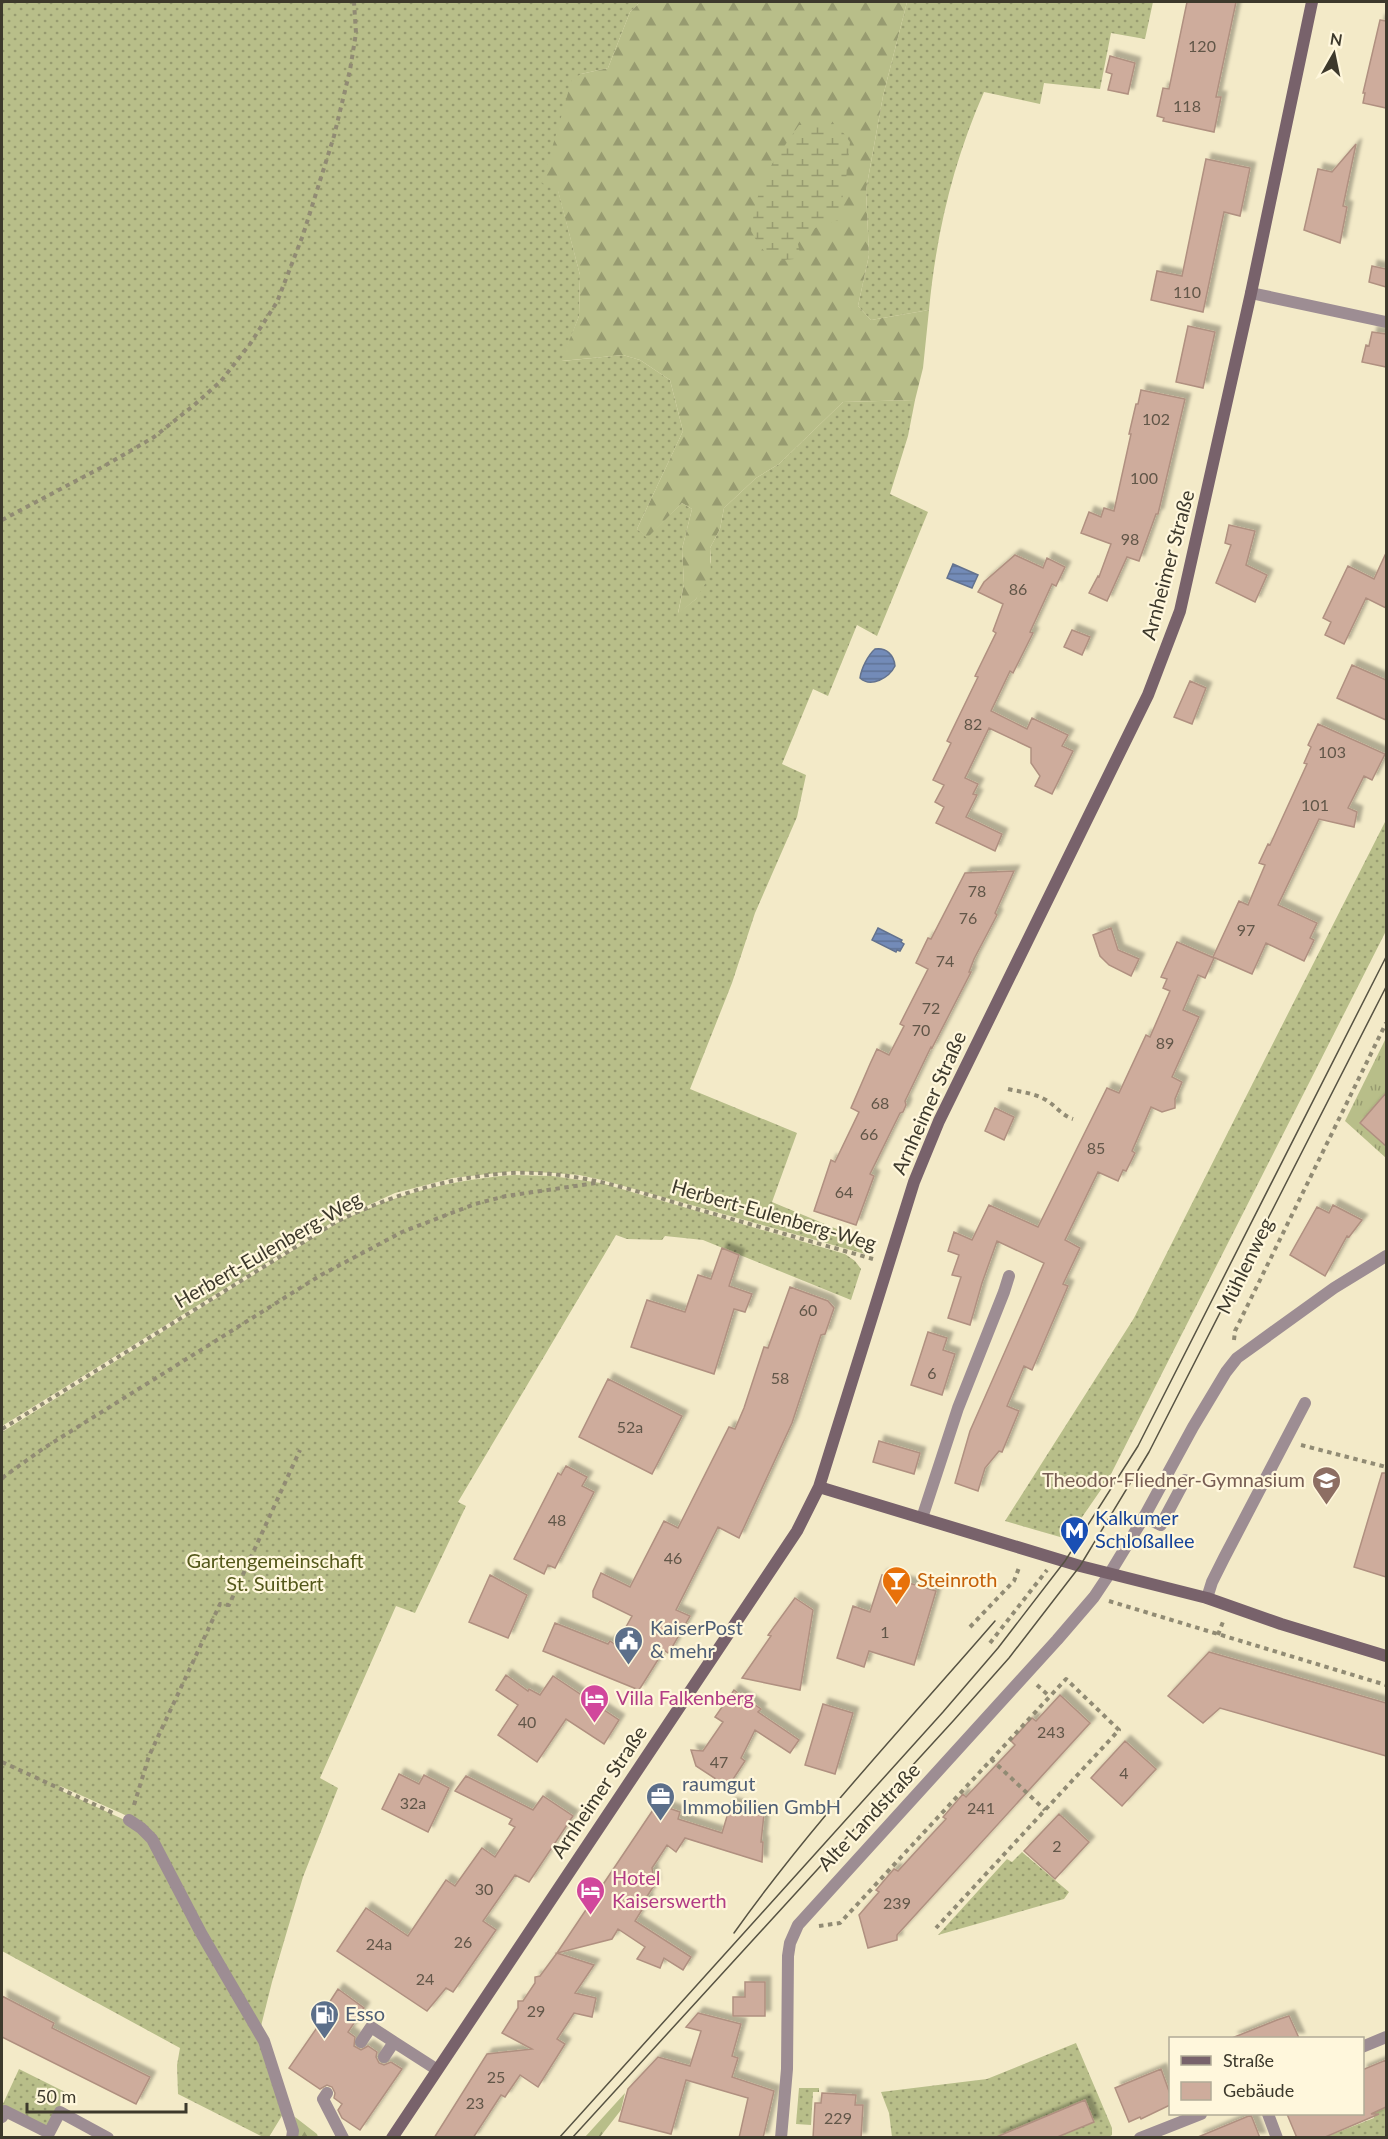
<svg xmlns="http://www.w3.org/2000/svg" width="1388" height="2139" viewBox="0 0 1388 2139" font-family="Lato,sans-serif">
	<style>
		.grass { fill: url(#grass-dots); fill-rule: evenodd }
		.forest { fill: url(#forest-firs) }
		.wetland { fill: url(#wetland-marsh) }
		.park { fill: url(#park-tufts) }
		.water { fill: url(#water-rules); stroke: #63728e; stroke-width: 1.5 }
		.building { fill: #ceac9c; stroke: #b09080; stroke-width: 1.5; filter: url(#shadow) }
		.lines { fill: none; stroke-linecap: round; stroke-linejoin: round }
		.path { stroke: #918b74; stroke-width: 4; stroke-dasharray: 4.5 4.5; stroke-linecap: butt }
		.service { stroke: #9d8d93; stroke-width: 12 }
		.minor { stroke: #9d8d93; stroke-width: 12 }
		.secondary { stroke: #78626b; stroke-width: 12 }
		.tram { stroke: #575343; stroke-width: 1.5 }
		.labels { text-anchor: middle; stroke-width: 4.5; stroke-linejoin: round; paint-order: stroke }
		.number-label { font-size: 16px; fill: #615648 }
		.street-label { font-size: 20px; fill: #3d392c; stroke: #fff7dc }
		.education-label { font-size: 20px; fill: #785e54; stroke: #fff7dc; text-anchor: end }
		.transit-label { font-size: 20px; fill: #164399; stroke: #fff7dc; text-anchor: start }
		.park-label { font-size: 20px; fill: #54581a; stroke: #fff7dc }
		.food-label { font-size: 20px; fill: #c56008; stroke: #fff7dc; text-anchor: start }
		.service-label { font-size: 20px; fill: #4e5e75; stroke: #fff7dc; text-anchor: start }
		.hotel-label { font-size: 20px; fill: #b23c85; stroke: #fff7dc; text-anchor: start }
	</style>
	<defs>
		<pattern id="grass-dots" width="8" height="8" patternUnits="userSpaceOnUse" patternTransform="scale(1.5)"><rect width="8" height="8" fill="#b8be89"/><path d="M2 2h.1M6 6h.1" fill="none" stroke="#979b70" stroke-width="1.8" stroke-linecap="round"/></pattern>
		<pattern id="forest-firs" width="22" height="20" patternUnits="userSpaceOnUse" patternTransform="scale(1.5)"><rect width="22" height="20" fill="#b8be89"/><path d="M5 1l3.5 6h-7zM16 11l3.5 6h-7z" fill="#979b70"/></pattern>
		<pattern id="wetland-marsh" width="20" height="14" patternUnits="userSpaceOnUse" patternTransform="scale(1.5)"><rect width="20" height="14" fill="#b8be89"/><path d="M1 5h8M5 5V1M11 12h8M15 12V8" fill="none" stroke="#979b70"/></pattern>
		<pattern id="park-tufts" width="24" height="20" patternUnits="userSpaceOnUse" patternTransform="scale(1.5)"><rect width="24" height="20" fill="#b8be89"/><path d="M3 7l-1-3M5 7V3M7 7l1-3M15 17l-1-3M17 17v-4M19 17l1-3" fill="none" stroke="#979b70"/></pattern>
		<pattern id="water-rules" width="6" height="5" patternUnits="userSpaceOnUse" patternTransform="scale(1.5)"><rect width="6" height="5" fill="#738bb8"/><path d="M0 2.5h6" fill="none" stroke="#607396"/></pattern>
		<filter id="shadow"><feDropShadow dx="5.5" dy="-5.5" stdDeviation="1.5" flood-color="#0004"/></filter>
	</defs>
	<rect width="100%" height="100%" fill="#f3eac8"/>
	<path class="grass" d="M2,2H640L630,12L608,68L581,74L558,190L580,275L579,316L562,361L623,355L640,360L670,380L683,431L637,529L647,537L682,503L692,509L682,549L684,584L678,613L696,599L711,562L710,548L720,529L724,508L756,478L779,464L843,402L915,400L908,436L890,494L928,512L877,636L857,625L828,696L813,689L782,764L806,775L797,817L755,913L732,983L690,1089L797,1133L772,1202L868,1242L865,1254L602,1180L579,1175L554,1173L514,1171L453,1178L395,1193L336,1220L2,1426Z
		M907,2H1153L1145,39L1111,33L1100,89L1044,83L1040,104L984,92C953,162 936,235 929,310L871,320L858,306L869,255L866,190L883,96Z
		M1386,820V931L1109,1478L1067,1539L1005,1521L1134,1318Z
		M514,1175L552,1176L601,1183L845,1254L855,1261L861,1269L851,1300L703,1240L665,1236L662,1240L627,1239L616,1235L458,1502L466,1506L415,1613L396,1606L320,1778L338,1788L303,1877L272,1982L258,2038L283,2114L269,2137H263L178,2094L177,2065L180,2048L2,1951V1432L337,1223C396,1194 449,1180 514,1175ZM60,1786L132,1818L129,1822L60,1790Z
		M1022,1852L1069,1892L1064,1899L938,1935L1007,1859L1012,1862Z
		M1076,2043L1112,2128V2135L1107,2138L892,2137L889,2113L881,2092L987,2079Z
		M19,2069L67,2093L48,2129L2,2106Z
		M799,2088H819V2092H813L811,2125L796,2124Z
		M1386,2099V2137L1323,2138L1374,2118L1370,2105Z"/>
	<path class="forest" d="M640,2H907L883,96L866,190L869,255L858,306L871,320L929,310L923,368L915,400L843,402L779,464L756,478L724,508L720,529L710,548L711,574L696,599L678,614L684,584L682,549L692,509L682,503L647,538L637,529L683,431L670,380L640,360L623,355L561,361L579,316L580,275L558,191L542,183L572,79L581,74L608,68L630,12Z
		M625,2093L621,2110L600,2137H585Z
		M295,2117L317,2134L318,2137H297Z"/>
	<path class="wetland" d="M837,124L850,142L846,180L838,220L815,228L797,239L800,254L794,259L773,261L759,245L751,231L756,201L772,164L799,125Z"/>
	<path class="park" d="M1386,1038V1158L1345,1121Z"/>
	<path class="water" d="M953,564L978,575L972,588L947,578Z
		M875,649C886,647 894,655 895,666C889,678 871,688 860,678C861,669 868,655 875,649Z
		M878,928L902,940L901,942L904,944L900,951L897,950L896,952L872,940Z"/>
	<path class="building" d="M1187,2H1236L1216,97H1221L1214,132L1163,121L1164,118L1157,116L1163,88L1169,89Z
		M1380,20L1386,21V108L1363,103L1365,93H1363Z
		M1110,56L1135,63L1128,94L1108,90L1112,74L1106,72Z
		M1356,144L1343,206L1347,207L1340,243L1304,230L1318,169L1332,172Z
		M1206,159L1250,168L1240,216L1224,212L1203,312L1151,300L1157,271L1182,276Z
		M1372,266L1386,269V287L1369,282Z
		M1188,326L1215,332L1203,388L1176,382Z
		M1372,332L1386,334V367L1362,362L1366,345L1369,346Z
		M1141,390L1185,399L1158,514H1156L1139,561L1127,557L1107,601L1089,593L1098,576L1099,577L1111,544L1081,533L1089,512L1101,517L1104,508L1114,511L1131,434H1129L1136,404H1138Z
		M1229,525L1255,531L1246,565L1267,575L1255,602L1216,583L1231,545L1225,543Z
		M1386,553V608L1366,598L1344,644L1325,635L1331,622L1323,618L1348,566L1374,579Z
		M1015,555L1043,568L1047,558L1065,567L1056,586L1052,584L1030,632L1033,633L1013,673L1010,671L991,711L1027,729L1032,718L1068,735L1062,746L1073,751L1052,794L1035,786L1040,776L1031,763V748L989,728L965,778L978,784L973,794L977,795L966,817L1002,834L995,851L936,823L944,807L935,802L944,785L933,780L951,743L947,741L978,677L975,676L996,633L993,631L1003,604L978,592L984,582Z
		M1072,630L1090,637L1082,655L1064,647Z
		M1352,665L1386,680V720L1337,698Z
		M1190,681L1206,688L1192,724L1174,717Z
		M1318,724L1385,754L1372,780L1364,776L1348,808L1357,812L1354,827L1319,819L1278,905L1317,923L1310,938L1314,940L1304,961L1266,943L1252,974L1213,957L1239,901L1248,905L1265,865L1259,863L1268,844L1270,845L1307,764L1304,763L1311,747L1308,745Z
		M1014,871L995,913L997,915L974,959L969,972H971L932,1048L931,1047L905,1101L906,1105L903,1112L900,1113L870,1174L874,1176L856,1225L814,1211L831,1160L835,1162L859,1112L851,1108L870,1064L877,1049L889,1055L904,1026L900,1024L928,969L916,963L928,938L931,939L965,873Z
		M1111,928L1118,950L1139,959L1131,976L1109,965L1100,956L1093,935Z
		M1177,942L1214,958L1205,978L1198,975L1183,1010L1199,1017L1172,1077L1182,1082L1175,1099V1108L1162,1112L1151,1107L1132,1151L1135,1153L1126,1171L1123,1170L1118,1181L1098,1172L1065,1240L1080,1248L1063,1284L1068,1286L1032,1370L1024,1366L1007,1406L1019,1411L1002,1452L999,1451L985,1468L978,1491L955,1483L970,1431L1044,1263L997,1241L982,1283L970,1325L948,1318L961,1277L952,1275L959,1255L948,1251L954,1232L972,1240L989,1205L1038,1227L1107,1088L1119,1093L1146,1035L1150,1037L1170,991L1163,988L1167,979L1161,977Z
		M1386,1093V1146L1360,1123Z
		M995,1108L1014,1117L1004,1140L985,1131Z
		M1333,1205L1362,1220L1349,1237L1347,1236L1325,1276L1290,1255L1317,1207L1329,1213Z
		M722,1248L739,1255L729,1286L752,1294L745,1312L734,1309L714,1374L631,1347L647,1300L685,1312L698,1275L711,1279Z
		M790,1287L828,1301L834,1308L825,1334L821,1335L792,1423L739,1538L718,1527L676,1610L690,1616L671,1649L668,1653L664,1650L639,1690L543,1651L555,1623L608,1644L610,1641L616,1645L632,1616L593,1597V1591L601,1573L630,1587L664,1521L678,1528L729,1427L735,1429L744,1408L764,1347L768,1348Z
		M928,1332L947,1338L943,1350L955,1354L942,1395L911,1385Z
		M608,1379L682,1416L652,1474L579,1437Z
		M879,1441L920,1453L914,1474L873,1462Z
		M566,1466L587,1477L582,1486L594,1492L555,1568L548,1565L544,1574L514,1559L558,1473L561,1475Z
		M1382,1473H1386V1577L1354,1567Z
		M490,1575L527,1595L508,1638L469,1622Z
		M882,1575L936,1591L914,1665L869,1651L864,1667L837,1658L853,1606L870,1612Z
		M795,1598L813,1610L800,1690L742,1678L771,1636L768,1635Z
		M1209,1652L1386,1703V1756L1220,1708L1203,1723L1168,1696Z
		M506,1675L528,1691L529,1689L540,1695L553,1676L619,1720L604,1744L566,1719L537,1762L498,1735L518,1705L496,1690Z
		M734,1690L761,1709L758,1712L799,1740L790,1753L755,1730L741,1758L745,1761L728,1787L696,1766L691,1750L703,1751L723,1722L715,1717Z
		M1060,1695L1090,1723L897,1935V1940L868,1948L859,1915L879,1892L876,1890L894,1869L898,1871L920,1847L946,1819L943,1817L963,1794L966,1797L1015,1745L1011,1741L1032,1718L1036,1721Z
		M823,1704L853,1713L835,1774L805,1765Z
		M1125,1741L1156,1769L1122,1806L1091,1778Z
		M399,1774L419,1784L424,1775L449,1788L428,1832L382,1809Z
		M466,1776L533,1810L543,1796L573,1816L529,1882L515,1875L483,1921L496,1930L453,1992L446,1988L427,2011L337,1951L366,1908L408,1936L446,1880L455,1886L482,1848L495,1857L515,1827L509,1824L512,1819L455,1791Z
		M731,1803L764,1814L761,1842H763L762,1862L685,1838L676,1852L667,1845L652,1868L655,1884L646,1898L648,1900L635,1921L691,1957L683,1970L664,1958L660,1968L637,1959L645,1947L618,1929L612,1939L557,1953L594,1965L575,1993L596,1998L592,2017L574,2013L557,2039L565,2044L538,2087L520,2075L505,2097L501,2095L473,2138H434L487,2054L532,2049L502,2033L518,2008V2001H523L535,1983V1977L540,1976L557,1953L657,1804L680,1812L678,1819L722,1833Z
		M1059,1814L1089,1842L1055,1879L1024,1851Z
		M745,1982H765V2016H733V1997H745Z
		M338,1989L364,2008L348,2032L355,2037L354,2046L361,2050L368,2046L377,2052L376,2057L379,2063L384,2065L391,2062L402,2069L360,2130L342,2118L338,2110L342,2104L334,2098L335,2093L332,2087L327,2085L320,2089L289,2068L332,2006L329,2003Z
		M2,1996L54,2023L52,2028L150,2077L136,2104L2,2037Z
		M698,2013L741,2024L732,2056L738,2058L732,2077L774,2091L763,2138H739L748,2098L686,2080L671,2134L619,2121L628,2089L658,2057L690,2066L701,2031L686,2027Z
		M1289,2016L1299,2038H1232L1277,2020Z
		M1386,2060V2107L1371,2114H1379L1323,2138H1297L1287,2114H1362V2070Z
		M1161,2069L1170,2094V2105L1141,2119L1140,2117L1129,2122L1115,2088Z
		M822,2093L856,2095L855,2105H863L861,2138H813L815,2103H821Z
		M1085,2100L1094,2122L1055,2138H994Z
		M1251,2115L1260,2138H1198V2137Z"/>
	<g class="lines">
		<path class="path" d="M2,520L106,465L154,437L193,406L221,381L250,344L277,302L303,235L334,136L350,70L356,33L354,2
			M1008,1089C1021,1092 1034,1093 1046,1100C1056,1106 1061,1115 1073,1119
			M1234,1340L1235,1331L1386,1023
			M2,1429L336,1222C393,1195 447,1177 511,1173C574,1170 633,1190 693,1208C753,1225 813,1242 873,1259
			M1301,1445L1386,1467
			M2,1478L44,1448L321,1275L402,1232L475,1204L506,1196L596,1183
			M1109,1601L1386,1685
			M970,1627L1014,1581L1020,1565
			M1218,1635L1224,1619
			M990,1643L1047,1570
			M1037,1685L1049,1696
			M991,1759L1045,1810
			M2,1762L115,1814
			M134,1805L149,1756L220,1604L229,1605L300,1450
			M819,1926L840,1923L1066,1679L1119,1730L936,1928"/>
		<path class="service" d="M1251,293L1386,322
			M1144,1517L1161,1525L1185,1480
			M1207,1598L1212,1582L1224,1558L1305,1403
			M129,1820L141,1828L152,1839L201,1933L264,2041L293,2131L292,2138
			M361,2042L371,2027L394,2042
			M384,2057L394,2042L436,2069
			M327,2093L323,2099L343,2138
			M2,2117L5,2111L49,2133L60,2112L108,2138"/>
		<path class="minor" d="M922,1518L958,1408L1004,1292L1009,1276
			M1362,2047L1386,2037
			M1268,2114L1277,2138
			M781,2138L787,2069L788,1956L790,1943L798,1925L1057,1640L1094,1597L1110,1573L1144,1517L1193,1427L1226,1372L1237,1358L1334,1288L1386,1256
			M1140,2138L1201,2114"/>
		<path class="secondary" d="M819,1487L1080,1566L1207,1598L1281,1624L1386,1656
			M392,2138L797,1531L819,1487L914,1182L939,1121L1148,695L1180,611L1251,293L1312,2"/>
		<path class="tram" d="M734,1933C812,1823 906,1724 995,1621
			M559,2138L943,1712L998,1648L1065,1561L1138,1446L1386,957
			M572,2138L954,1720L1009,1658L1080,1566L1149,1452L1386,987"/>
	</g>
	<defs>
		<symbol id="school-pin" viewBox="-11 -11 22 30"><path d="M0 17L-7.5 6A9.5 9.5 0 1 1 7.5 6Z" fill="#8d6e63" stroke="#fff7dc"/><path d="M0-5L7-2L0 1L-7-2ZM-4 1L0 2.5L4 1V4Q0 6-4 4Z" fill="#fff"/></symbol>
		<symbol id="metro-pin" viewBox="-11 -11 22 30"><path d="M0 17L-7.5 6A9.5 9.5 0 1 1 7.5 6Z" fill="#1a4fb4" stroke="#fff7dc"/><path d="M-5.5 5V-5H-3L0 0L3-5H5.5V5H3V-.5L0 4L-3-.5V5Z" fill="#fff"/></symbol>
		<symbol id="bar-pin" viewBox="-11 -11 22 30"><path d="M0 17L-7.5 6A9.5 9.5 0 1 1 7.5 6Z" fill="#e8710a" stroke="#fff7dc"/><path d="M-6-5H6L.8 .8V4.5H3.5V6h-7V4.5H-.8V.8Z" fill="#fff"/></symbol>
		<symbol id="civic-pin" viewBox="-11 -11 22 30"><path d="M0 17L-7.5 6A9.5 9.5 0 1 1 7.5 6Z" fill="#5c6f8a" stroke="#fff7dc"/><path d="M-.6-6.5H3V-4.5H.6V-3L4-1V1h2V6H-6V1h2V-1L-.6-3ZM-1.2 2.5V6h2.4V2.5Z" fill="#fff"/></symbol>
		<symbol id="hotel-pin" viewBox="-11 -11 22 30"><path d="M0 17L-7.5 6A9.5 9.5 0 1 1 7.5 6Z" fill="#d1479c" stroke="#fff7dc"/><path d="M-6-4.5h1.5V1H6V5H4.5V3h-9V5H-6ZM-4 0a1.8 1.8 0 1 1 3.6 0ZM.5 0V-2.5h3Q6-2.5 6 0Z" fill="#fff"/></symbol>
		<symbol id="office-pin" viewBox="-11 -11 22 30"><path d="M0 17L-7.5 6A9.5 9.5 0 1 1 7.5 6Z" fill="#5c6f8a" stroke="#fff7dc"/><path d="M-6-3h4V-5.5h4V-3h4V5H-6ZM-1-4.5V-3h2v-1.5ZM-6 0V1H6V0Z" fill="#fff"/></symbol>
		<symbol id="fuel-pin" viewBox="-11 -11 22 30"><path d="M0 17L-7.5 6A9.5 9.5 0 1 1 7.5 6Z" fill="#5c6f8a" stroke="#fff7dc"/><path d="M-5.5-6h7V0h2V4h1.3V-2.5L3-4.5l.8-.8L6-3V5H2.5V1h-1V6h-7ZM-4.2-4.7v3.2H.2V-4.7Z" fill="#fff"/></symbol>
	</defs>
	<g fill-rule="evenodd">
		<use href="#school-pin" x="1310" y="1464" width="33" height="45"/>
		<use href="#metro-pin" x="1058" y="1514" width="33" height="45"/>
		<use href="#bar-pin" x="880" y="1564" width="33" height="45"/>
		<use href="#civic-pin" x="612" y="1624" width="33" height="45"/>
		<use href="#hotel-pin" x="578" y="1682" width="33" height="45"/>
		<use href="#office-pin" x="644" y="1780" width="33" height="45"/>
		<use href="#hotel-pin" x="574" y="1874" width="33" height="45"/>
		<use href="#fuel-pin" x="308" y="1998" width="33" height="45"/>
	</g>
	<g class="labels">
		<g class="number-label">
			<text x="1202" y="52">120</text>
			<text x="1187" y="112">118</text>
			<text x="1187" y="298">110</text>
			<text x="1156" y="425">102</text>
			<text x="1144" y="484">100</text>
			<text x="1130" y="545">98</text>
			<text x="1018" y="595">86</text>
			<text x="973" y="730">82</text>
			<text x="1332" y="758">103</text>
			<text x="1315" y="811">101</text>
			<text x="977" y="897">78</text>
			<text x="968" y="924">76</text>
			<text x="1246" y="936">97</text>
			<text x="945" y="967">74</text>
			<text x="931" y="1014">72</text>
			<text x="921" y="1036">70</text>
			<text x="1165" y="1049">89</text>
			<text x="880" y="1109">68</text>
			<text x="869" y="1140">66</text>
			<text x="1096" y="1154">85</text>
			<text x="844" y="1198">64</text>
			<text x="808" y="1316">60</text>
			<text x="932" y="1379">6</text>
			<text x="780" y="1384">58</text>
			<text x="630" y="1433">52a</text>
			<text x="557" y="1526">48</text>
			<text x="673" y="1564">46</text>
			<text x="885" y="1638">1</text>
			<text x="527" y="1728">40</text>
			<text x="1051" y="1738">243</text>
			<text x="719" y="1768">47</text>
			<text x="1124" y="1779">4</text>
			<text x="413" y="1809">32a</text>
			<text x="981" y="1814">241</text>
			<text x="1057" y="1852">2</text>
			<text x="484" y="1895">30</text>
			<text x="897" y="1909">239</text>
			<text x="463" y="1948">26</text>
			<text x="379" y="1950">24a</text>
			<text x="425" y="1985">24</text>
			<text x="536" y="2017">29</text>
			<text x="496" y="2083">25</text>
			<text x="475" y="2109">23</text>
			<text x="838" y="2124">229</text>
		</g>
		<g class="street-label">
			<text transform="translate(1168 565) rotate(-75)" y="7">Arnheimer Straße</text>
			<text transform="translate(929 1103) rotate(-66)" y="7">Arnheimer Straße</text>
			<text transform="translate(774 1215) rotate(16)" y="7">Herbert-Eulenberg-Weg</text>
			<text transform="translate(268 1250) rotate(-30)" y="7">Herbert-Eulenberg-Weg</text>
			<text transform="translate(1245 1266) rotate(-64)" y="7">Mühlenweg</text>
			<text transform="translate(599 1792) rotate(-56)" y="7">Arnheimer Straße</text>
			<text transform="translate(869 1817) rotate(-47)" y="7">Alte Landstraße</text>
		</g>
		<g class="education-label">
			<text x="1305" y="1487">Theodor-Fliedner-Gymnasium</text>
		</g>
		<g class="transit-label">
			<text x="1095" y="1525">Kalkumer<tspan x="1095" dy="23">Schloßallee</tspan></text>
		</g>
		<g class="park-label">
			<text x="275" y="1568">Gartengemeinschaft<tspan x="275" dy="23">St. Suitbert</tspan></text>
		</g>
		<g class="food-label">
			<text x="917" y="1587">Steinroth</text>
		</g>
		<g class="service-label">
			<text x="650" y="1635">KaiserPost<tspan x="650" dy="23">&amp; mehr</tspan></text>
			<text x="682" y="1791">raumgut<tspan x="682" dy="23">Immobilien GmbH</tspan></text>
			<text x="345" y="2021">Esso</text>
		</g>
		<g class="hotel-label">
			<text x="616" y="1705">Villa Falkenberg</text>
			<text x="612" y="1885">Hotel<tspan x="612" dy="23">Kaiserswerth</tspan></text>
		</g>
	</g>
	<rect width="1388" height="2139" fill="none" stroke="#3d392c" stroke-width="6"/>
	<rect x="1169" y="2037" width="195" height="78" fill="#fff7dc" stroke="#b1ab96" stroke-width="1.5"/>
	<rect x="1181" y="2056" width="30" height="9" fill="#78626b" stroke="#b1ab96" stroke-width="1.5"/>
	<text x="1223" y="2067" font-size="18" fill="#3d392c">Straße</text>
	<rect x="1181" y="2082" width="30" height="18" fill="#ceac9c" stroke="#b1ab96" stroke-width="1.5"/>
	<text x="1223" y="2097" font-size="18" fill="#3d392c">Gebäude</text>
	<g transform="translate(1334 54) rotate(9)" stroke="#fff7dc" stroke-width="4.5" paint-order="stroke">
	<path d="M0-4.5L10 22L0 15L-10 22Z" fill="#3d392c"/>
	<text y="-9" font-size="16" font-weight="bold" text-anchor="middle" fill="#3d392c">N</text>
	</g>
	<path d="M27 2103v9h159v-9" fill="none" stroke="#3d392c" stroke-width="3"/>
	<text x="36" y="2103" font-size="18" fill="#3d392c" stroke="#fff7dc" stroke-width="4.5" paint-order="stroke">50 m</text>
</svg>
